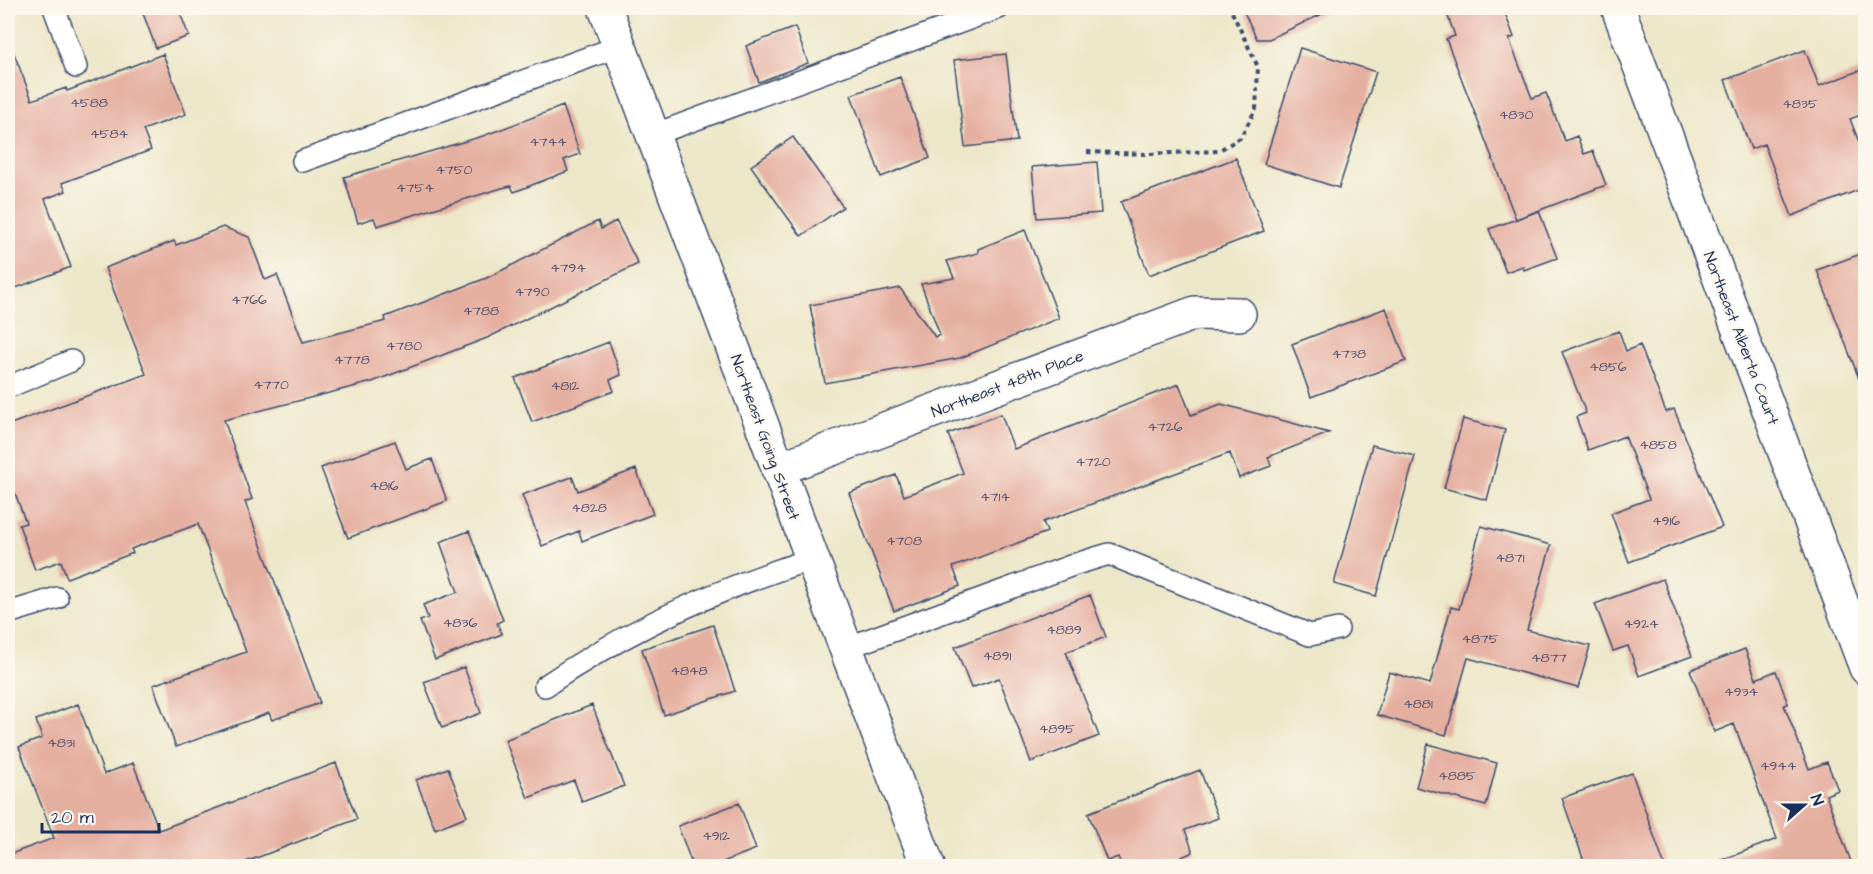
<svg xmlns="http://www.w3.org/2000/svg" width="1873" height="874" viewBox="0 0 1873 874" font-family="'Architects Daughter',sans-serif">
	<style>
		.building { fill: #e5afa0 }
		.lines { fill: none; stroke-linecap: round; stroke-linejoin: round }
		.lane-casing { stroke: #3a4b6e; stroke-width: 24 }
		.street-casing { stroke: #3a4b6e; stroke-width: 36 }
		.path { stroke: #3a4b6e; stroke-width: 4; stroke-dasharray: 4.5 4.5; stroke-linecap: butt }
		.lane { stroke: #fff; stroke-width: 21 }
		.street { stroke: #fff; stroke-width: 33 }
		.labels { text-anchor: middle; stroke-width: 4.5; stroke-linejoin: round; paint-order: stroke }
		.number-label { font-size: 14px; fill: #4e4f6e }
		.street-label { font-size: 16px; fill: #1b2f5e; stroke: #fbf7ec }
	</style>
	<rect width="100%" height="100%" fill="#fbf7ec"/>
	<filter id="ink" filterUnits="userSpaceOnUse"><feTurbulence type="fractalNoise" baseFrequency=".0167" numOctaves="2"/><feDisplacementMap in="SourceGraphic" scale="12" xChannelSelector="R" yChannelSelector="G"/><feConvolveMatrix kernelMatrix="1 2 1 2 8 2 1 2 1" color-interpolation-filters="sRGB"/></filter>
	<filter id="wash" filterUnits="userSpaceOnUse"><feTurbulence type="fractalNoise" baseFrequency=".008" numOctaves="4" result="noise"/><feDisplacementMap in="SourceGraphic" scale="24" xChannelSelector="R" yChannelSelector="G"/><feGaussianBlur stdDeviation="1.35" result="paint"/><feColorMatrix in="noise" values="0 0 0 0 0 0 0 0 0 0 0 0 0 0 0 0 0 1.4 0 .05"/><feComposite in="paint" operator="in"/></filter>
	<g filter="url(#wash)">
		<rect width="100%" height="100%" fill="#ede7c9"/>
		<g id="blocks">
			<path class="building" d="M141,8H178L189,36L156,48Z
				M1242,8H1335L1269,39H1257Z
				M1445,8H1503L1514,37L1509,39L1532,98L1546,93L1565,141L1577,136L1584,154L1593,151L1606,185L1516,219L1446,39L1455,36Z
				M795,27L808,63L759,82L746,46Z
				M10,43L32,100L66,88L67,91L163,54L186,114L143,130L151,150L62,183L66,191L45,199L71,267L8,291V44Z
				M1300,48L1376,72L1339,188L1264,164Z
				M1805,50L1819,86L1866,68V113L1850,119L1866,160V187L1792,216L1764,144L1751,149L1725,80Z
				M1006,54L1017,141L965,147L954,60Z
				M900,77L930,158L881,177L851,95Z
				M563,106L580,154L564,160L568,171L514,192L511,186L502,188L377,226L374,218L358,223L344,177L483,136Z
				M793,137L843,207L801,236L751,166Z
				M1236,158L1264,231L1149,275L1121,202Z
				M1097,162L1101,213L1037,218L1032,167Z
				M1539,211L1557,258L1524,270L1523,266L1506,272L1489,229Z
				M598,221L601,229L616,221L638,264L487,338L372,382L224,420L252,499L245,502L320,703L272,720L269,713L176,747L153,685L246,652L198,524L131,549L133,553L67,578L61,561L35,570L19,525L26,523L8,474V425L146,374L105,268L174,241L176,245L223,227L249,237L265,280L277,275L303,342L386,321L385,317L489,277Z
				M1025,230L1059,318L960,358L825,383L810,305L900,288L935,337L940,335L921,284L954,278L947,261L978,253V249Z
				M1866,252V388L1863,389L1817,270Z
				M1386,308L1406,361L1311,397L1292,344Z
				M1619,331L1626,351L1640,345L1666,412L1674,409L1722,527L1629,562L1611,513L1649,499L1625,436L1588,450L1576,417L1586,413L1562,352Z
				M609,342L621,375L610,380L614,391L532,422L515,378Z
				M1179,384L1191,415L1221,404L1329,433L1268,457L1271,466L1239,478L1230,453L1043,522L1047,532L953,567L960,586L894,611L849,493L896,475L904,496L963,473L948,434L1001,414L1014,449Z
				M1463,419L1505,430L1487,500L1444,488Z
				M395,441L406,469L432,459L447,501L348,538L321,468Z
				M1372,445L1415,456L1376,596L1334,584Z
				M636,469L653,514L582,541L579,531L542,546L522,495L572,477L578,491Z
				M1481,526L1551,545L1527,630L1590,646L1578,688L1468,658L1446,735L1377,715L1389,672L1430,684L1451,607L1459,609Z
				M469,531L503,620L497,623L502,634L435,660L420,621L428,618L423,605L458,592L440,542Z
				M1663,579L1692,656L1639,676L1628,646L1613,651L1595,604Z
				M1090,595L1106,637L1066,652L1099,736L1031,762L999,678L971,688L955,647Z
				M713,625L735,691L664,715L642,649Z
				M1745,649L1756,679L1776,671L1788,704L1784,705L1809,769L1827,762L1838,790L1826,795L1853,867H1712L1711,864L1777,839L1734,724L1714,732L1690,670Z
				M464,667L481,713L442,728L424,682Z
				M78,704L104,774L133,763L159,830L336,763L357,819L233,867H8V855L54,838L19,747L42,738L36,720Z
				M592,705L624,786L582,802L574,780L528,798L505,740Z
				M1428,744L1497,763L1486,806L1416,787Z
				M448,768L467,816L435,829L416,780Z
				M1200,770L1218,818L1185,830L1193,852L1175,860L1178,867H1122L1118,857L1107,861L1088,813Z
				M1632,773L1665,867H1586L1562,798Z
				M739,803L756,849L710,867H693L678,826Z"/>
		</g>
	</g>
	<g filter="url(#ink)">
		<use href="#blocks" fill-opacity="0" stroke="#3a4b6e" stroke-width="1.5"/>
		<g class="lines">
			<defs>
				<path id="lane" d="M54,8L76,67
					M653,135L999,8
					M303,161L620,46
					M8,387L71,361
					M8,613L57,598
					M846,648L1076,564L1109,554L1310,635L1338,629
					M545,686C629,629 716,589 812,559"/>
				<path id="street" d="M605,8L928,866
					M1618,8L1866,668
					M778,469L1195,313L1239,314"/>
			</defs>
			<use href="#lane" class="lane-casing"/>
			<use href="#street" class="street-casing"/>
			<path class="path" d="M1087,152L1148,154L1218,151L1240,138L1256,109L1258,67L1230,8"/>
			<use href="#lane" class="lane"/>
			<use href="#street" class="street"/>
		</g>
	</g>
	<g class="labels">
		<g class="number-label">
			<text x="89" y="107">4588</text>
			<text x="1800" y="108">4835</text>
			<text x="1516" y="119">4830</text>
			<text x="109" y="138">4584</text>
			<text x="548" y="146">4744</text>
			<text x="454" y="174">4750</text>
			<text x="415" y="192">4754</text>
			<text x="568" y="272">4794</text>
			<text x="532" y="296">4790</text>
			<text x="249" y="304">4766</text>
			<text x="481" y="315">4788</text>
			<text x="404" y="350">4780</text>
			<text x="1349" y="358">4738</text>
			<text x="352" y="364">4778</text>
			<text x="1608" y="371">4856</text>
			<text x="271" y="389">4770</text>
			<text x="565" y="390">4812</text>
			<text x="1165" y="431">4726</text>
			<text x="1658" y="449">4858</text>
			<text x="1093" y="466">4720</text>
			<text x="384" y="490">4816</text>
			<text x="995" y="501">4714</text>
			<text x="589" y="512">4828</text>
			<text x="1666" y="525">4916</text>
			<text x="904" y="545">4708</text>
			<text x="1510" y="562">4871</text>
			<text x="460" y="627">4836</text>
			<text x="1641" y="628">4924</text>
			<text x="1064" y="634">4889</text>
			<text x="1480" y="643">4875</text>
			<text x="997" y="660">4891</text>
			<text x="1549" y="662">4877</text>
			<text x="689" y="675">4848</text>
			<text x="1741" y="696">4934</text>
			<text x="1418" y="708">4881</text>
			<text x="1057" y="733">4895</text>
			<text x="61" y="747">4831</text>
			<text x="1778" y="770">4944</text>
			<text x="1457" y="780">4885</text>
			<text x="716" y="840">4912</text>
		</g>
		<g class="street-label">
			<text transform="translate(1742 338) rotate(69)" y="6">Northeast Alberta Court</text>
			<text transform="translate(1007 383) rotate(-21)" y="6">Northeast 48th Place</text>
			<text transform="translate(766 437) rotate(70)" y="6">Northeast Going Street</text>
		</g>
	</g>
	<rect width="1873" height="874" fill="none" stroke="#fbf7ec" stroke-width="30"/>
	<g transform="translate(1804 805) rotate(69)" stroke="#fbf7ec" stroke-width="4.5" paint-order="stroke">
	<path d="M0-4.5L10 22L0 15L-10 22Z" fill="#1b2f5e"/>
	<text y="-9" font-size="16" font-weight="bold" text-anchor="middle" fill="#1b2f5e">N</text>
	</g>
	<path d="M42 823v9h117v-9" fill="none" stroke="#1b2f5e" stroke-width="3"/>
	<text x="51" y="823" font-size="18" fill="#1b2f5e" stroke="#fbf7ec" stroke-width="4.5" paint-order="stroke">20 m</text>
</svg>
